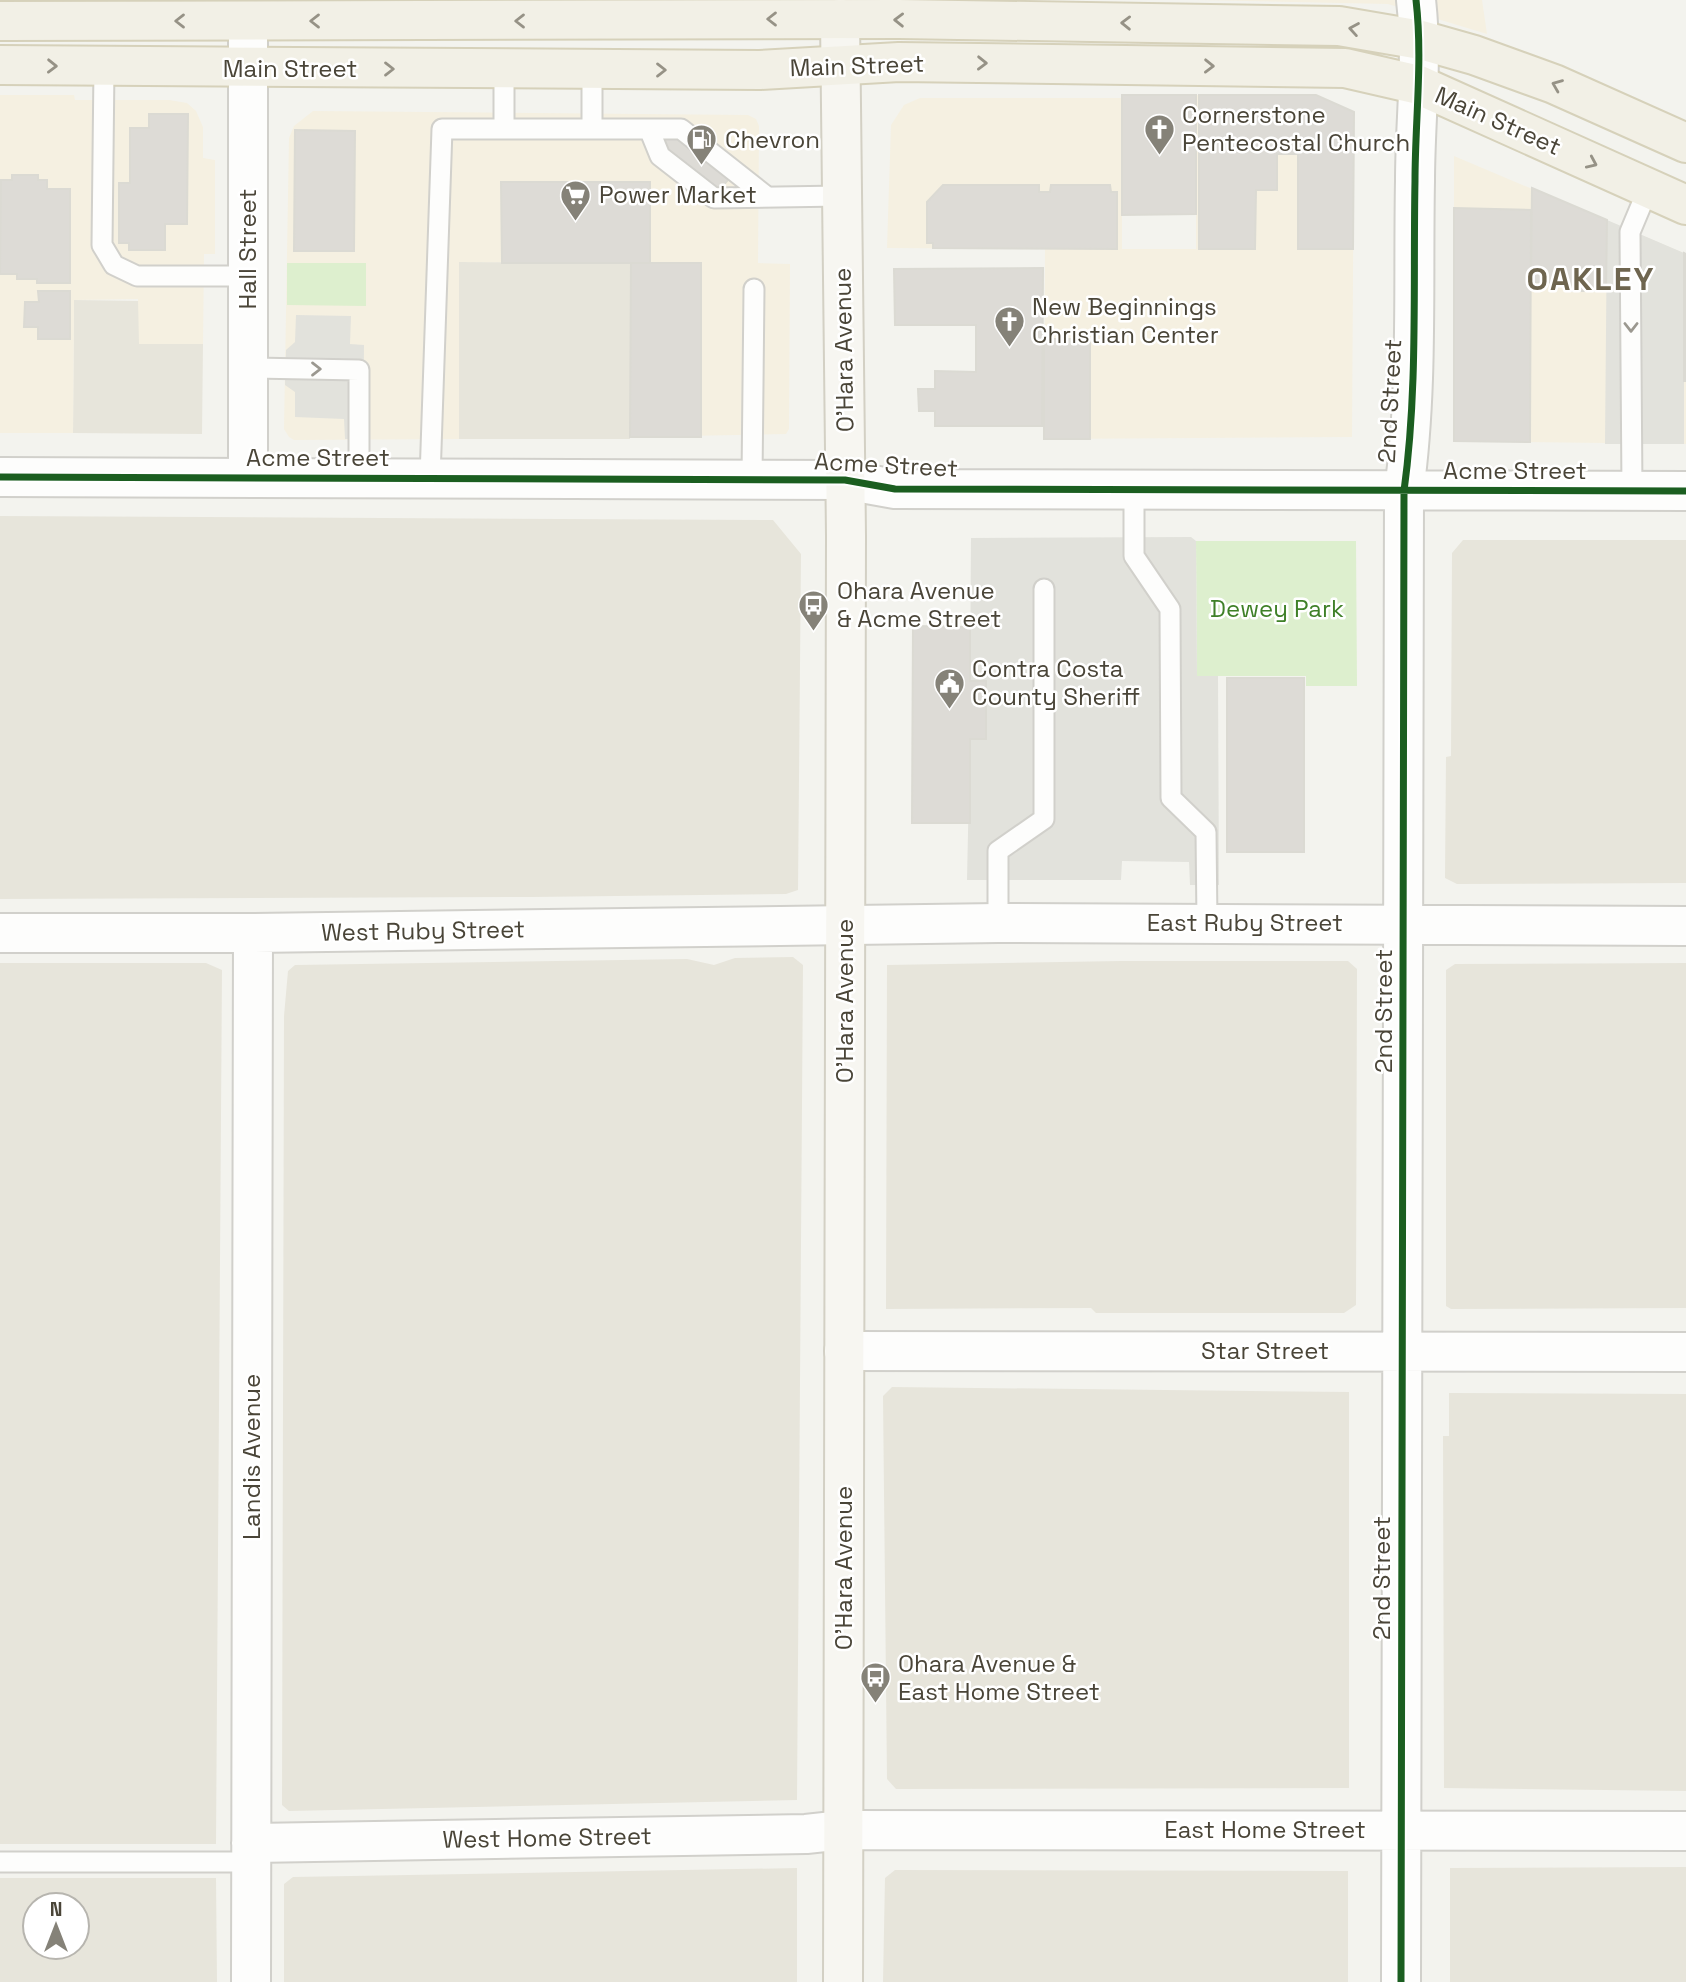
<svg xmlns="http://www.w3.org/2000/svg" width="1686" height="1982" viewBox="0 0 1686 1982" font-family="'Space Grotesk',sans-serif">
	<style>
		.residential { fill: #e7e5db; fill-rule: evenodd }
		.commercial { fill: #f5f0e1 }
		.green { fill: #ddefce }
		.parking { fill: #e2e2dc }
		.building { fill: #dddbd6; stroke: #dbdad3; stroke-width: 2 }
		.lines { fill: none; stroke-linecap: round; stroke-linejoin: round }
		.service-casing { stroke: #d1d0cb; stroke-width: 23 }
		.minor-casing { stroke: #d1d0cb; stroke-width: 42 }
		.secondary-casing { stroke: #d3d0c4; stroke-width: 42 }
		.primary-casing { stroke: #d6d1ba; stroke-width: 42 }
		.service { stroke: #fdfdfc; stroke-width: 19 }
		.minor { stroke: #fdfdfc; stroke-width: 38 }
		.secondary { stroke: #f7f6f1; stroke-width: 38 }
		.primary { stroke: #f2f0e6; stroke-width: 38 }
		.cycleway-casing { stroke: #fff; stroke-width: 11 }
		.cycleway { stroke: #1b5e20; stroke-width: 7 }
		.oneway { stroke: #969286 }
		.oneway2 { stroke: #9b9890 }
		.labels { text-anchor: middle; stroke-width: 5; stroke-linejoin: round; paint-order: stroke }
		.street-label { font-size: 24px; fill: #4a4538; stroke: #fff }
		.poi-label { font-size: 24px; fill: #4a4538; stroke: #fff; text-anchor: start }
		.park-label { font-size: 24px; fill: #3f8028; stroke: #fff }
		.district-label { font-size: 32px; font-weight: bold; letter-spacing: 2px; fill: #6e654f; stroke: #fff }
	</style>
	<rect width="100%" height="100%" fill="#f3f3ee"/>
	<path class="residential" d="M458,262L631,263L630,439H459Z
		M74,300L139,301L140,344H203L202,434L73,433Z
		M0,516L773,520L801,554L798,890L786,894L532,897L0,899Z
		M1463,540H1686V883L1457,884L1445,878L1446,757L1451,756L1452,553Z
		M793,957L803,965L797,1800L289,1811L282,1805L284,1016L288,971L295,965L687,959L714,965L735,958Z
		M1121,961H1348L1357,969L1356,1305L1344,1313H1096L1091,1308L886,1309L887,965Z
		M0,963H206L222,970L216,1844H0Z
		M1686,963V1308L1451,1309L1446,1306V970L1455,964Z
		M892,1387L1349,1392V1788L896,1789L887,1779L883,1396Z
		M1449,1393L1686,1394V1791L1444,1788L1443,1436H1449Z
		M1686,1867V1982H1450V1868Z
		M797,1868V1982H284V1884L293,1877Z
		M895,1870L1348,1871V1982H883L885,1878Z
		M0,1878H216L217,1982H0ZM35,1905H77V1947H35Z"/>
	<path class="commercial" d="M1195,0H1482L1487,34L1388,4Z
		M0,95H74L75,100H169L187,103L196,111L203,127V158L215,160V254H204L203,344H139L138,299L74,300L73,433H0Z
		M1196,95H1316L1354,112L1352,437L1044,439L1045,249L887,248L891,125L904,105L920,98H1122V249H1196Z
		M313,111L748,115L756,119L759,126L758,263L790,264L789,429L786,434L630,437V263L459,262V439L294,440L289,437L284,429L289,138L294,126Z
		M1454,156L1686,254V444L1454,441Z"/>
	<path class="green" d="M287,263H366V306L287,305Z
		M1196,541H1356L1357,686H1306V676H1197Z"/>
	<path class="parking" d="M1607,220L1684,253V444H1605Z
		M296,315L351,316L350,344L364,345L363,439H345L344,419L295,417V392L285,385L286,350L295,342Z
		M1191,537L1196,541L1197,676H1218L1219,885H1190L1189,862L1122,861L1121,880H967L970,739L986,738V682L970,681L971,538Z"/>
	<path class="building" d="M1122,95H1196V214L1122,215Z
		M1199,95H1316L1354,112L1353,249H1298V154H1277V190H1256L1255,249H1199Z
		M149,114H188L187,224H165V250H129V243H119V183H130V128H149Z
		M675,129L732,175L718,192L661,144Z
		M295,130L355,131L354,251H294Z
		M12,175H38V180H47V189H70V283H37V279H17V274H0L1,180H12Z
		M501,182H650V263H502Z
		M943,185H1039V192H1050L1051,185H1110L1111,192H1117V249L933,248V243H927V202Z
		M1532,188L1607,220L1606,291H1571V283L1531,282Z
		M1454,208L1531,210L1530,442L1454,441Z
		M1684,253L1686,254V381H1684Z
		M631,263H701V437H630Z
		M1043,268L1042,426H935V411H919L918,389H935V371L976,372V325H895L894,269Z
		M38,291H70V339H38V327H24L25,302H39Z
		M1044,339H1090V439H1044Z
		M913,626L970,627V681H986V739H970V823H912Z
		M1227,678H1304V852H1227Z"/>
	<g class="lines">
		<defs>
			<path id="service" d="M104,67L102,245L114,265L137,276H248
				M592,70V129
				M504,129V70
				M649,129L660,156L714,198L841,196
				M248,368L359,370V477
				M430,478L442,129H681L766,196
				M752,479L754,289
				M1134,490V556L1170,609L1171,798L1206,832L1207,923
				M1632,490L1630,232L1648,189
				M998,923V851L1044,819V589
				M0,1862H251"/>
			<path id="minor" d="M0,477L845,480L895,489L1686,491
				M248,477V21
				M0,933H253L998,923L1686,926
				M844,1351L1686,1352
				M251,1843L806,1834L843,1830L1686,1831
				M251,1982L253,933
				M1401,1982L1404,491C1418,389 1413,284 1415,181C1415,121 1423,60 1416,0"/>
			<path id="secondary" d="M840,19L846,536L843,1982"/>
			<path id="primary" d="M0,21L899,19L1339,26L1421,40L1474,55L1554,84L1686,143
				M0,65L760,70L899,62L1345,68L1419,85L1686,205"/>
		</defs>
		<use href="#service" class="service-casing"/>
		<use href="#minor" class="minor-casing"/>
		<use href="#secondary" class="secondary-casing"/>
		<use href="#primary" class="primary-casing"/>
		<use href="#service" class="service"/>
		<use href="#minor" class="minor"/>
		<use href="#secondary" class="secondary"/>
		<use href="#primary" class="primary"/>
		<defs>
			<path id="cycleway" d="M0,477L845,480L895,489L1686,491
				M1401,1982L1404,491C1418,389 1413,284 1415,181C1415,121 1423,60 1416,0"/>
		</defs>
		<use href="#cycleway" class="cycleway-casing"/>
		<use href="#cycleway" class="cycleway"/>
	</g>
	<defs><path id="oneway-chevron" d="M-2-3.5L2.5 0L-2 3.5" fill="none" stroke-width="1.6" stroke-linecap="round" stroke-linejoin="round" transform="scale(1.75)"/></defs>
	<g class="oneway">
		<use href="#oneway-chevron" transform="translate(772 19) rotate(180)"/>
		<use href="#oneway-chevron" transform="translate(899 20) rotate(-179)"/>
		<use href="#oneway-chevron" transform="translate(180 21) rotate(180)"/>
		<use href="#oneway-chevron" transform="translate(315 21) rotate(180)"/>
		<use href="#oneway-chevron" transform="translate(520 21) rotate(180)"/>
		<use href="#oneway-chevron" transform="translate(1126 23) rotate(-179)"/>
		<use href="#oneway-chevron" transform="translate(1354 29) rotate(-170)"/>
		<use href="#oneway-chevron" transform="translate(982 63) rotate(1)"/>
		<use href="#oneway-chevron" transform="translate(52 66) rotate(1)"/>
		<use href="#oneway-chevron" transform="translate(1209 66) rotate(1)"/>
		<use href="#oneway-chevron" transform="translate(389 69)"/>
		<use href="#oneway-chevron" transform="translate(661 70)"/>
		<use href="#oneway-chevron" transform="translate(1557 85) rotate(-158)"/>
		<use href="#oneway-chevron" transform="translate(1592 163) rotate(24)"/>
	</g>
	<g class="oneway2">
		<use href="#oneway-chevron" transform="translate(1631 327) rotate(90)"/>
		<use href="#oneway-chevron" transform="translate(316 369)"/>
	</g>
	<defs>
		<symbol id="church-pin" viewBox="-11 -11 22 30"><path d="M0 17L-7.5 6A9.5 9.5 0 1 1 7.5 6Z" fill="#858278" stroke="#fff"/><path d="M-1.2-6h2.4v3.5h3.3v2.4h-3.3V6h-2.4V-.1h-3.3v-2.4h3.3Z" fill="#fff"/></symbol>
		<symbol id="fuel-pin" viewBox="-11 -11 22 30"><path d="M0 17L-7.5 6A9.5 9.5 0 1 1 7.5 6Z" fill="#858278" stroke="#fff"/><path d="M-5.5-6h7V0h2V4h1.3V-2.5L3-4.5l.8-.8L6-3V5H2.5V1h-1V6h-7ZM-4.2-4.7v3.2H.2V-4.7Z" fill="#fff"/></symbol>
		<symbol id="supermarket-pin" viewBox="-11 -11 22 30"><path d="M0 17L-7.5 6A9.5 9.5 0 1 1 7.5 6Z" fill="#858278" stroke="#fff"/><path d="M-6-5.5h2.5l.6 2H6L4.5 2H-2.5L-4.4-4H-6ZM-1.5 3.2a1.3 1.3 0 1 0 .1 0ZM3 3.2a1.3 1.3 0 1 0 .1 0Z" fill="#fff"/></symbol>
		<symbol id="bus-pin" viewBox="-11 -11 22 30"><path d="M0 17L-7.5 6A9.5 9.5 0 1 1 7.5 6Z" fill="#858278" stroke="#fff"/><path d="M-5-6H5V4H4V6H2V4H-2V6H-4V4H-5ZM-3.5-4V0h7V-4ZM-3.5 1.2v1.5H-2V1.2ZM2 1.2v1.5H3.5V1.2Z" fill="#fff"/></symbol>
		<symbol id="civic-pin" viewBox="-11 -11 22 30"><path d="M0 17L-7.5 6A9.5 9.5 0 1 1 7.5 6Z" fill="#858278" stroke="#fff"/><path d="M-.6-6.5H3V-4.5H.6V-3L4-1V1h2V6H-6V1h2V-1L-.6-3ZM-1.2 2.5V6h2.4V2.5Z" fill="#fff"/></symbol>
	</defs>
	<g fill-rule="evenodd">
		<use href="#church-pin" x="1142" y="112" width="35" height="47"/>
		<use href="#fuel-pin" x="684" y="122" width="35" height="47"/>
		<use href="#supermarket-pin" x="558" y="178" width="35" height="47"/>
		<use href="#church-pin" x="992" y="304" width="35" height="47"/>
		<use href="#bus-pin" x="796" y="588" width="35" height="47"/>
		<use href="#civic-pin" x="932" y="666" width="35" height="47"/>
		<use href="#bus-pin" x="858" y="1660" width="35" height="47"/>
	</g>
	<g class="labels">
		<g class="street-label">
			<text transform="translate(857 66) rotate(-2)" y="8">Main Street</text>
			<text x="290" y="77">Main Street</text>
			<text transform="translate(1498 121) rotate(24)" y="8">Main Street</text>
			<text transform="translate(248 249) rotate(-90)" y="8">Hall Street</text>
			<text transform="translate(844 350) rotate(-91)" y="8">O'Hara Avenue</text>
			<text transform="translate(1390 401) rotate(-87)" y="8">2nd Street</text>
			<text x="318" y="466">Acme Street</text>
			<text transform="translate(886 465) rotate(3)" y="8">Acme Street</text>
			<text x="1515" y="479">Acme Street</text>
			<text x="1245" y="931">East Ruby Street</text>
			<text transform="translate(423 931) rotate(-1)" y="8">West Ruby Street</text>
			<text transform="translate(845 1001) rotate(-90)" y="8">O'Hara Avenue</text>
			<text transform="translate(1384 1011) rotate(-90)" y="8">2nd Street</text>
			<text x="1265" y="1359">Star Street</text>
			<text transform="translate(252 1457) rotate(-90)" y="8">Landis Avenue</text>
			<text transform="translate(844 1568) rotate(-90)" y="8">O'Hara Avenue</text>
			<text transform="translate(1382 1578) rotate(-90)" y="8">2nd Street</text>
			<text x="1265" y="1838">East Home Street</text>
			<text transform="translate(547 1838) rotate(-1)" y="8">West Home Street</text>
		</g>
		<g class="poi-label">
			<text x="1182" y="123">Cornerstone<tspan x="1182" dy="28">Pentecostal Church</tspan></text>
			<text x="725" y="148">Chevron</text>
			<text x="599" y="203">Power Market</text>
			<text x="1032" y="315">New Beginnings<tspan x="1032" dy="28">Christian Center</tspan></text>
			<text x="837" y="599">Ohara Avenue<tspan x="837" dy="28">&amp; Acme Street</tspan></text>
			<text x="972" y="677">Contra Costa<tspan x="972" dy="28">County Sheriff</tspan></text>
			<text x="898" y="1672">Ohara Avenue &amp;<tspan x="898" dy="28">East Home Street</tspan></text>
		</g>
		<g class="park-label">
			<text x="1277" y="617">Dewey Park</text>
		</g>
		<g class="district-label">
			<text x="1591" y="290">OAKLEY</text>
		</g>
	</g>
	<g transform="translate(56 1926)"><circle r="33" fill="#ffffff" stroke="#b7b5af" stroke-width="2"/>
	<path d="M0-5L12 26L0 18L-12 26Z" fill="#858278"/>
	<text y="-10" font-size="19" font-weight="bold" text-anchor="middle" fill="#4a4538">N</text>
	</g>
</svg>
